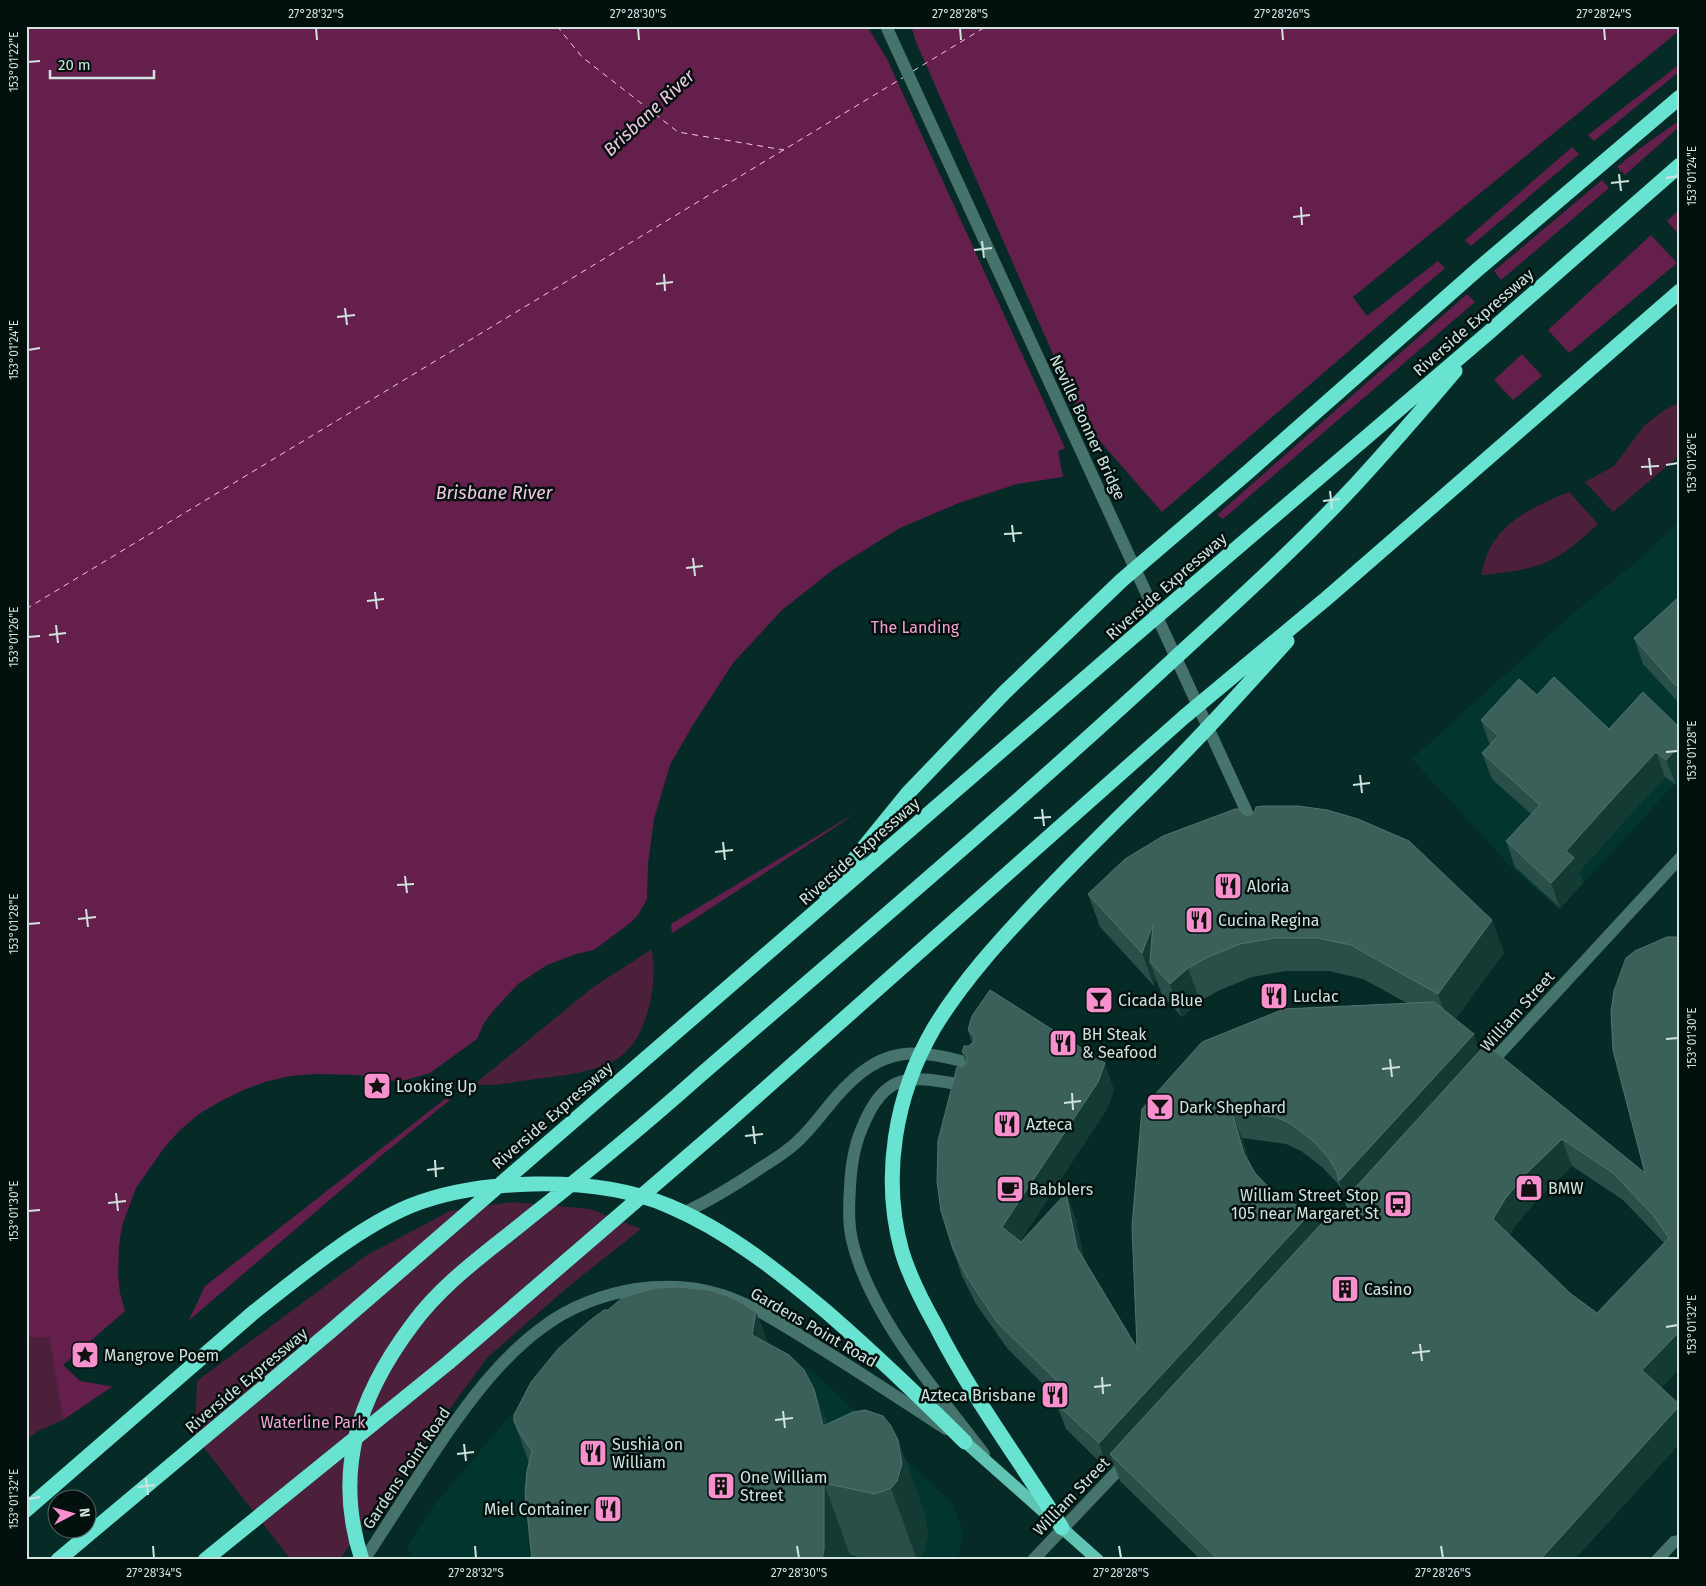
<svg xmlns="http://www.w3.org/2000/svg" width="1706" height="1586" viewBox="0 0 1706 1586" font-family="'Fira Sans',sans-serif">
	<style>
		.built { fill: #03352f }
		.green { fill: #4c203b }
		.water { fill: #651f4c }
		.pier { fill: #062a25; fill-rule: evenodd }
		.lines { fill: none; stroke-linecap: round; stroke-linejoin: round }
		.ferry { stroke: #f3c7df; stroke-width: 1; stroke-dasharray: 6 5; stroke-linecap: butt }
		.minor { stroke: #46736b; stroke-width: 12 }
		.major { stroke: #60c3b4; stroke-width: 12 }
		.highway { stroke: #68e3d1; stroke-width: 15 }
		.wall { fill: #2a4f49; fill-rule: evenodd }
		.shaded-wall { fill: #143a34 }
		.building { fill: #3b5f59; stroke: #53746e; fill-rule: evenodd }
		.ticks { fill: none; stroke: #d0e3df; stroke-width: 2 }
		.labels { text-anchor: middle; stroke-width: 5; stroke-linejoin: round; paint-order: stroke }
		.street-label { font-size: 16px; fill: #d0e3df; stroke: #03100e }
		.park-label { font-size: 16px; fill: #f6a3d3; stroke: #03100e }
		.poi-label { font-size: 16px; fill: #d0e3df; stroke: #03100e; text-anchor: start }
		.water-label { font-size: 18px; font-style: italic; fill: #f3c7df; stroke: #03100e }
		.neatline { fill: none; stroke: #d0e3df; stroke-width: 2 }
		.ticks-label { font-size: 12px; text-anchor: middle; fill: #d0e3df }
	</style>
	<rect width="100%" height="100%" fill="#062a25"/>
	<path class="built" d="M1680,521V778L1559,910L1509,865L1412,759L1570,616L1638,560Z
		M762,1337L815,1373L953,1504L963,1531L958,1560H414L407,1547L431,1509L554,1364Z"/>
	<path class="green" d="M1680,402V455L1613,512L1585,482L1614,466L1644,426L1663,411Z
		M1569,492L1598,524C1556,564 1538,570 1481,575C1483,567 1485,559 1488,552C1504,519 1537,505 1569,492Z
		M650,942C656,964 654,985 649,1007C644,1025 637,1044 621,1056C600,1073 556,1076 529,1080C518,1081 506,1084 495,1085C480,1085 464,1084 449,1084Z
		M512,1202L590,1209L641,1229L569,1286L487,1358L339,1560H291L195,1436L197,1381L367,1255L450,1211Z
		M30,1336L49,1337L63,1420L38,1431L26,1440V1337Z"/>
	<path class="water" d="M26,26H1680V279L1396,511L1007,706L834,828L591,986L382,1155L110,1388L63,1420L49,1337H26Z"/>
	<path class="pier" d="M867,26H911L916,42L1091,441L1098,439L1162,512L1445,268L1438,261L1367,316L1353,297L1680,30V64L1588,135L1594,141L1680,71V120L1639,149L1617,167L1625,175L1680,126V209L1667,221L1680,236V282L1398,513L1167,636L1008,708L849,821L857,812L671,924L672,936L592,988L455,1100L445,1099L205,1286L186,1326L115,1387L80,1381L63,1365L125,1311L120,1293L118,1274L119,1246L122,1226L136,1188L164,1148L180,1130L199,1114L219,1102L243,1090L265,1082L290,1076L315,1074L359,1075L388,1081L406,1080L430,1073L477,1039L484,1023L493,1011L518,984L547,965L576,954L594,950L630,923L638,915L647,899L648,864L654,819L670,765L693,725L733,663L782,610L834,569L900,528L959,503L1017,484L1063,477L1058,451L1065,448L887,59ZM1572,147L1579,154L1471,246L1465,240ZM1602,180L1609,188L1501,280L1494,271ZM1651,235L1677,263L1569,353L1548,330ZM1467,294L1475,302L1223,519L1217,515ZM1522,354L1542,376L1513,400L1494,380Z"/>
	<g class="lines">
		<path class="ferry" d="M557,26L582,57L678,132L784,150
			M913,71L987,26
			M26,609L904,77"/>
		<path class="minor" d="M886,26L1255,830
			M1488,1066L1680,858
			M969,1086C914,1077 887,1067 862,1128C854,1146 851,1167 850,1187C849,1204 848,1222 852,1240C869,1315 938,1393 984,1454
			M683,1213C711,1200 737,1184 762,1167C775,1159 788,1151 799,1140C813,1127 824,1111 836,1097C882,1045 913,1047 976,1065
			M364,1560C391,1519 417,1477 445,1436C473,1396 503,1356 543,1327C569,1307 604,1294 636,1289C666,1285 694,1286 722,1295C753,1305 781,1324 809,1341C855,1369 900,1399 946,1429
			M1033,1560L1127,1461
			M1657,1560L1674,1542L1680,1541"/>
		<path class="major" d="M965,1442L1098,1560"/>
		<path class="highway" d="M826,894L908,793L1005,692L1122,580L1248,472L1477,270L1680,97
			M26,1510L254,1312C300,1276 357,1228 410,1206C450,1190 491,1185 533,1184C578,1183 627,1188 669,1206C728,1231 779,1272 828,1313C876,1355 921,1398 965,1442
			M1062,1528C1020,1461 972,1397 936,1326C923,1303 910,1278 902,1252C881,1177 895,1095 934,1028C962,982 999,941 1036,902C1072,864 1109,827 1146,791C1195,743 1241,692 1287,641
			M58,1560L332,1330L1120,648L1487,334L1680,165
			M205,1560L448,1363L731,1119L1184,717L1327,598L1680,291
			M362,1560C333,1472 358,1397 412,1325C443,1282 489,1251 529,1218C586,1173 642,1127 696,1079C856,940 1019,803 1174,659C1236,602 1298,546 1355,485C1389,448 1422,410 1455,371"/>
	</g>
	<path class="wall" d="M1680,596V704L1643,664L1634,638Z
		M1643,692L1676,785L1665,777L1627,818L1579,872L1583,883L1560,908L1515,867L1506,841L1531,814L1492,779L1482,753L1490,745L1481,720L1537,695L1609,729Z
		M1243,814L1492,920L1504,953L1455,1019L1480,1051L1645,1173L1667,937L1680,1368L1661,1388L1680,1405V1443L1574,1560H1201L1120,1481L1114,1464L1108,1470L1066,1429L1056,1403L1059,1400L1007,1348L976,1304L962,1276L953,1249L963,1067L966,1063L962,1052L972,1042L968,1030L1114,1090L1107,1109L1020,1241L1021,1242L1066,1193L1076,1220L1084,1259L1137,1348L1142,1109L1407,1003L1363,979L1329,971H1286L1252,977L1220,990L1200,1001L1182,1017L1162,995L1156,979L1154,986L1100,927L1088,894ZM1242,1138L1286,1144L1301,1151L1322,1167L1338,1184L1345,1196L1349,1213L1320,1226L1296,1205L1285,1200L1270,1189L1255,1173L1249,1161ZM1572,1166L1623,1200L1664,1243L1597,1313L1571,1294L1510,1235L1515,1226L1536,1201Z
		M608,1310L756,1312L768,1344L814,1389L827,1424L898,1440L924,1512L928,1536L923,1553L917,1560H872L850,1555L529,1463L514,1421Z"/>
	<path class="shaded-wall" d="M1680,682V695L1676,686Z
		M1680,745V781L1676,785L1666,760Z
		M1656,752L1665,777L1627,818L1579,872L1583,883L1560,908L1551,883L1566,851L1618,793Z
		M1492,920L1504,953L1450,1027L1438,994Z
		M1153,924L1150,962L1156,979L1154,986L1142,953Z
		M1188,968L1200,1001L1182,1017L1170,984Z
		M1474,1034L1483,1061L1349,1207L1339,1181Z
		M1105,1063L1114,1090L1107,1109L1012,1254L1002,1227Z
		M1232,1112L1242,1138L1254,1181L1244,1154Z
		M1562,1139L1572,1166L1536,1201L1515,1226L1503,1246L1493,1219L1505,1199L1526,1174Z
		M1066,1193L1076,1220L1087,1275L1077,1248Z
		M1314,1209L1323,1236L1110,1454L1114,1464L1108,1470L1099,1443Z
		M756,1312L782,1384L752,1335Z
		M1680,1331V1368L1652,1397L1642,1370Z
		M814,1389L840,1461L823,1426Z
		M1680,1405V1443L1574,1560H1540Z
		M898,1440L924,1512L928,1536L923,1553L917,1560L891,1488Z
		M824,1483L850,1555V1560H822Z"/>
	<path class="building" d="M1680,596V682L1676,686L1634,638Z
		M1554,677L1609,729L1643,692L1680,728V745L1666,760L1656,752L1618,793L1566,851L1574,858L1551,883L1506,841L1540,805L1482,753L1498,736L1481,720L1519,679L1537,695Z
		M1263,806H1298L1327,810L1358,819L1409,841L1492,920L1438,994L1351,945L1317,938H1274L1240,944L1208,957L1188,968L1170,984L1150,962L1153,924L1142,953L1088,894L1125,859L1163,836L1235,809H1239L1243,814L1248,816L1254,813L1256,807Z
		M1667,937H1680V1331L1642,1370L1680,1405L1540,1560H1219L1110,1454L1333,1211L1349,1213L1345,1199L1486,1044L1645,1173L1613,1050L1611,1012L1614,991L1626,958L1635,951ZM1562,1139L1613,1173L1653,1215L1669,1238L1597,1313L1571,1294L1493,1219L1505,1199L1526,1174Z
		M990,990L1105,1063L1098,1082L1002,1227L1021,1242L1066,1193L1077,1248L1137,1348L1132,1226L1142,1109L1202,1042L1284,1009L1434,1002L1474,1034L1339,1181L1337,1172L1328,1157L1312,1140L1291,1124L1276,1117L1232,1112L1244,1154L1255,1173L1270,1189L1285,1200L1296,1205L1314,1209L1099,1443L1056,1403L1068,1392L997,1322L967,1277L953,1249L941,1211L937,1181L938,1141L957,1067H963L967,1061V1056L962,1052L964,1046H969L974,1041V1036L968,1030L972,1016Z
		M678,1287L709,1290L733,1298L756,1312L752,1335L789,1355L804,1370L814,1389L823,1426L853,1412L865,1410L883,1416L891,1426L898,1440L902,1464L897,1481L891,1488L875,1494L824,1483V1549L822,1560H532L525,1493L527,1471L532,1451L519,1432L514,1421V1415L531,1382L558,1349L588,1322L604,1310H608L622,1298L634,1294L656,1288Z"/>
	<path class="ticks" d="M316,28L317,40M638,28L639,40M960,28L961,40M1282,28L1283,40M1604,28L1605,40M28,62L40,61M1619,174L1621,191M1666,178L1678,176M1611,183L1629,181M1301,207L1302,225M1293,217L1310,215M982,241L984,258M974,250L992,248M664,274L665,291M656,284L673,282M345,308L347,325M337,317L355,315M28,350L40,348M1649,458L1651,475M1666,465L1678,463M1641,467L1659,466M1330,491L1332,509M1323,501L1340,499M1012,525L1014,542M1004,534L1022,533M693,558L695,576M686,568L703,566M375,592L377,609M367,601L384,599M56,625L58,643M49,635L66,633M28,637L40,636M1666,752L1678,751M1360,775L1362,793M1353,785L1370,783M1042,809L1044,826M1034,818L1051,817M723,842L725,860M715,852L733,850M405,876L407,893M397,885L414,884M86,909L88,927M78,919L96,917M28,924L40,923M1666,1039L1678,1038M1390,1059L1392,1077M1382,1069L1400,1067M1072,1093L1073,1110M1064,1103L1081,1101M753,1126L755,1144M745,1136L763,1134M435,1160L436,1177M427,1170L444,1168M116,1193L118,1211M108,1203L126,1201M28,1211L40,1210M1666,1327L1678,1325M1420,1344L1422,1361M1412,1353L1430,1351M1102,1377L1103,1394M1094,1387L1111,1385M783,1411L785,1428M775,1420L793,1418M464,1444L466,1461M457,1454L474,1452M146,1478L148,1495M138,1487L155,1485M28,1499L40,1497M153,1546L154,1558M475,1546L476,1558M797,1546L799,1558M1119,1546L1121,1558M1441,1546L1443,1558"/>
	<defs>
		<symbol id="restaurant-square" viewBox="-11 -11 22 22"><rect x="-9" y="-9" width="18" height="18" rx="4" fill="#f790cd" stroke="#03100e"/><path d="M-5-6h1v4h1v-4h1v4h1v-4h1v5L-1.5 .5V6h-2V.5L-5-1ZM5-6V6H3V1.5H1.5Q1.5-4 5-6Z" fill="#111"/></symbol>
		<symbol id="bar-square" viewBox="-11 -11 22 22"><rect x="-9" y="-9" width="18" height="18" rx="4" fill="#f790cd" stroke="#03100e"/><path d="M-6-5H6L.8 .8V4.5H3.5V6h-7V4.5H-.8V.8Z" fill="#111"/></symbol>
		<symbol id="sight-square" viewBox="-11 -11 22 22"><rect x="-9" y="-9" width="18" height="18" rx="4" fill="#f790cd" stroke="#03100e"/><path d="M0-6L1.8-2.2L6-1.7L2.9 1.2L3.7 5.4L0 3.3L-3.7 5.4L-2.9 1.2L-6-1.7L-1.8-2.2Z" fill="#111"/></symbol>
		<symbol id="shop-square" viewBox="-11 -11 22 22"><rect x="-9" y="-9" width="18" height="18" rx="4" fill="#f790cd" stroke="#03100e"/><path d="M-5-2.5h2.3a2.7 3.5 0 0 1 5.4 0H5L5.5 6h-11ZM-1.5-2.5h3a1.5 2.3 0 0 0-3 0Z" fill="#111"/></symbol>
		<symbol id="cafe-square" viewBox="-11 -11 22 22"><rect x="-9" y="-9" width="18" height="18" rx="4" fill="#f790cd" stroke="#03100e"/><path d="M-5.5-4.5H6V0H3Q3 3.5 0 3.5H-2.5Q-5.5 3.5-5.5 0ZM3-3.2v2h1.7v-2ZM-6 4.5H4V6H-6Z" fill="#111"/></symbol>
		<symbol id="bus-square" viewBox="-11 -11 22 22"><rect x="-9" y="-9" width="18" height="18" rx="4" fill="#f790cd" stroke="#03100e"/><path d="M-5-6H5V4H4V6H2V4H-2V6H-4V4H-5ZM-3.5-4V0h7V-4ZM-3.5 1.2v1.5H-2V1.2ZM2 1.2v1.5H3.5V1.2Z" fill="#111"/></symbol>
		<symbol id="building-square" viewBox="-11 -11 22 22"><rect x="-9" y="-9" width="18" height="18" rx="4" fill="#f790cd" stroke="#03100e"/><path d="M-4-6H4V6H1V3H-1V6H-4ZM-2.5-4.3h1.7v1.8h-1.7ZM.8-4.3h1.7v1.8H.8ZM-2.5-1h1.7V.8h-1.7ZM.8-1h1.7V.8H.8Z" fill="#111"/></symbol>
	</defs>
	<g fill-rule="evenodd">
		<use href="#restaurant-square" x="1212" y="870" width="32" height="32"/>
		<use href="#restaurant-square" x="1183" y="904" width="32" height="32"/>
		<use href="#restaurant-square" x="1258" y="980" width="32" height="32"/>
		<use href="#bar-square" x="1083" y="984" width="32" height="32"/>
		<use href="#restaurant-square" x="1047" y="1027" width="32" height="32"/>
		<use href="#sight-square" x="361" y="1070" width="32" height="32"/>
		<use href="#bar-square" x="1144" y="1091" width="32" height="32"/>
		<use href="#restaurant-square" x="991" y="1108" width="32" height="32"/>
		<use href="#shop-square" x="1513" y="1172" width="32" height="32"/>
		<use href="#cafe-square" x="994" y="1173" width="32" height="32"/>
		<use href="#bus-square" x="1382" y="1188" width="32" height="32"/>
		<use href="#building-square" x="1329" y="1273" width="32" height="32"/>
		<use href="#sight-square" x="69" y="1339" width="32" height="32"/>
		<use href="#restaurant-square" x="1039" y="1379" width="32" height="32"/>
		<use href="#restaurant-square" x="577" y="1437" width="32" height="32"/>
		<use href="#building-square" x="705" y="1470" width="32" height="32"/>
		<use href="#restaurant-square" x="592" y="1493" width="32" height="32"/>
	</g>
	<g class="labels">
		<g class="street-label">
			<text transform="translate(1473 322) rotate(-41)" y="6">Riverside Expressway</text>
			<text transform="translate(1088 427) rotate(65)" y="6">Neville Bonner Bridge</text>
			<text transform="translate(1166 586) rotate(-41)" y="6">Riverside Expressway</text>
			<text transform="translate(859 851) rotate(-41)" y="6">Riverside Expressway</text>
			<text transform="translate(1517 1011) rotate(-48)" y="6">William Street</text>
			<text transform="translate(552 1115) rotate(-41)" y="6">Riverside Expressway</text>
			<text transform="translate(814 1327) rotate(30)" y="6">Gardens Point Road</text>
			<text transform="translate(246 1380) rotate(-40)" y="6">Riverside Expressway</text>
			<text transform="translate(406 1468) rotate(-56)" y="6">Gardens Point Road</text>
			<text transform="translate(1071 1496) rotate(-46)" y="6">William Street</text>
		</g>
		<g class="park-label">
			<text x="915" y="633">The Landing</text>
			<text x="313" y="1428">Waterline Park</text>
		</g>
		<g class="poi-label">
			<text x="1247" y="892">Aloria</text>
			<text x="1218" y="926">Cucina Regina</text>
			<text x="1293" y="1002">Luclac</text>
			<text x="1118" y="1006">Cicada Blue</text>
			<text x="1082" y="1040">BH Steak<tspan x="1082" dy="18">&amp; Seafood</tspan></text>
			<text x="396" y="1092">Looking Up</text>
			<text x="1179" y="1113">Dark Shephard</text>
			<text x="1026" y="1130">Azteca</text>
			<text x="1548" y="1194">BMW</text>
			<text x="1029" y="1195">Babblers</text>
			<text x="1379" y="1201" text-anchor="end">William Street Stop<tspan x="1379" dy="18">105 near Margaret St</tspan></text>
			<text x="1364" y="1295">Casino</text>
			<text x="104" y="1361">Mangrove Poem</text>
			<text x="1036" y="1401" text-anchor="end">Azteca Brisbane</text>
			<text x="612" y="1450">Sushia on<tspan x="612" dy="18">William</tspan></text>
			<text x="740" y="1483">One William<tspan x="740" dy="18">Street</tspan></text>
			<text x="589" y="1515" text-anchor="end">Miel Container</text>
		</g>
		<g class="water-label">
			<text transform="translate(649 113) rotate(-43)" y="6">Brisbane River</text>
			<text x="494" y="499">Brisbane River</text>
		</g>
	</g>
	<rect width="1706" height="1586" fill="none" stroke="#03100e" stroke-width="55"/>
	<g transform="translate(72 1514) rotate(84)"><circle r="24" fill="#03100e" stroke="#556462"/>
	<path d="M0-4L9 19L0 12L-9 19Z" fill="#f790cd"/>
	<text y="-8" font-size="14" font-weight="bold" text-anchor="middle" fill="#d0e3df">N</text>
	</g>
	<path d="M50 70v8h104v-8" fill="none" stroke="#d0e3df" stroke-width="2.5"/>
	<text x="58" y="70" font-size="15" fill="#d0e3df" stroke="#03100e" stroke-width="4" paint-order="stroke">20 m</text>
	<rect x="28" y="28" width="1650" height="1530" class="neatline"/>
	<g class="ticks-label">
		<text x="316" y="18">27°28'32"S</text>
		<text x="638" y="18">27°28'30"S</text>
		<text x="960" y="18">27°28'28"S</text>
		<text x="1282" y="18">27°28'26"S</text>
		<text x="1604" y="18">27°28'24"S</text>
		<text transform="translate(14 62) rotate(-90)" y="4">153°01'22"E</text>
		<text transform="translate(1692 176) rotate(-90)" y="4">153°01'24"E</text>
		<text transform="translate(14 350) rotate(-90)" y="4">153°01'24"E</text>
		<text transform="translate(1692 463) rotate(-90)" y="4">153°01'26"E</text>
		<text transform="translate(14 637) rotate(-90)" y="4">153°01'26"E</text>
		<text transform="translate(1692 751) rotate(-90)" y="4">153°01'28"E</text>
		<text transform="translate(14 924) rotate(-90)" y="4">153°01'28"E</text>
		<text transform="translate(1692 1038) rotate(-90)" y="4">153°01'30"E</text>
		<text transform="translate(14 1211) rotate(-90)" y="4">153°01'30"E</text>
		<text transform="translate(1692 1325) rotate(-90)" y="4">153°01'32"E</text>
		<text transform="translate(14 1499) rotate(-90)" y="4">153°01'32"E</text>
		<text x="154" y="1577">27°28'34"S</text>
		<text x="476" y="1577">27°28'32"S</text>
		<text x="799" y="1577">27°28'30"S</text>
		<text x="1121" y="1577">27°28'28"S</text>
		<text x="1443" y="1577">27°28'26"S</text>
	</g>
</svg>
